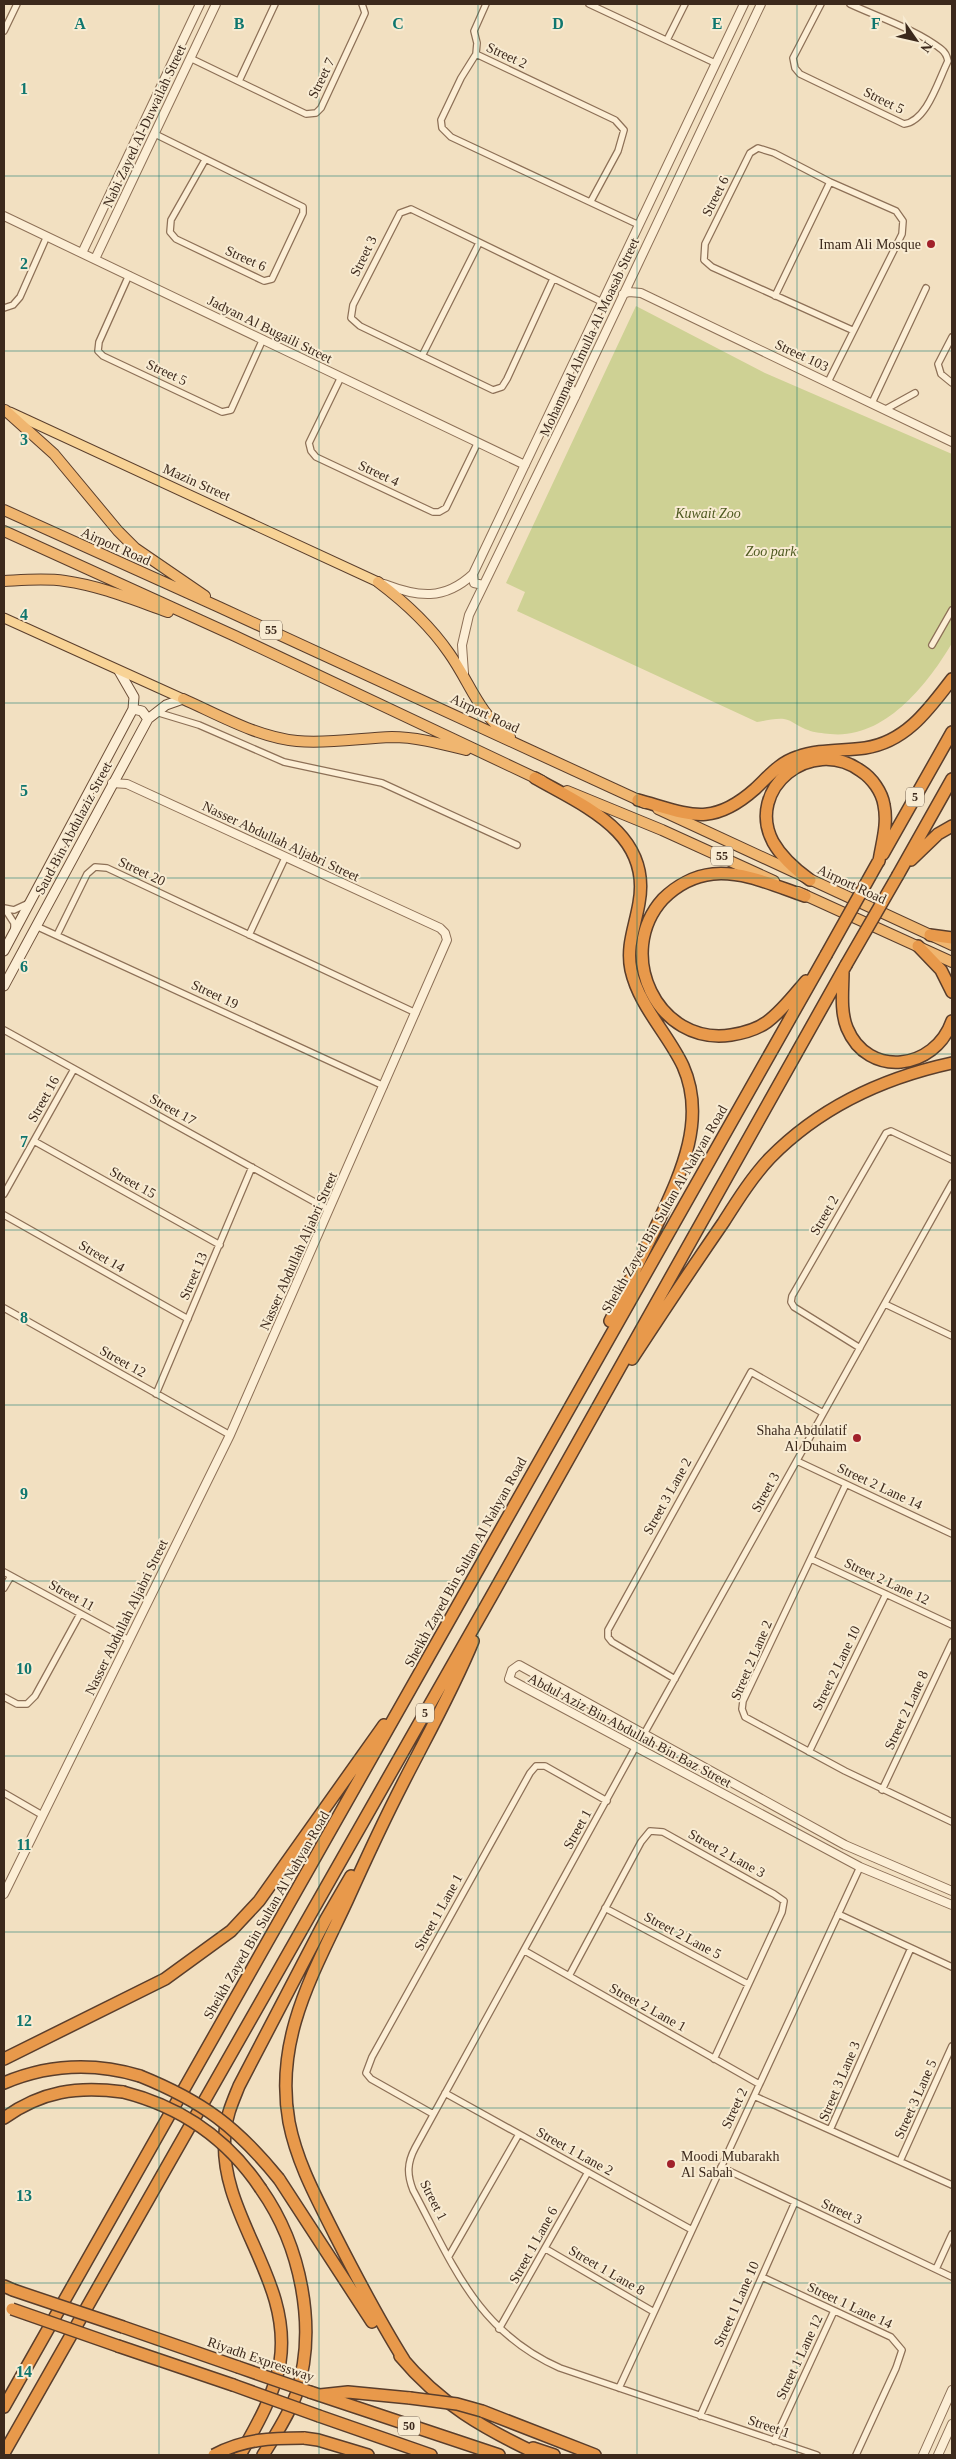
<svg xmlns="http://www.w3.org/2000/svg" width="956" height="2459" viewBox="0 0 956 2459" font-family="'Times New Roman',serif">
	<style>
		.green { fill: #ced194 }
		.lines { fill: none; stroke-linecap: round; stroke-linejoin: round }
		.minor-casing { stroke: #8d7057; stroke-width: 8 }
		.tertiary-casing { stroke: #8d7057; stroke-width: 10 }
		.secondary-casing { stroke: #6f513a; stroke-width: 11 }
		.primary-casing { stroke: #5a3e2c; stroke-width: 11 }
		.trunk-casing { stroke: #5a3e2c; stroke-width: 12 }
		.motorway-casing { stroke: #5a3e2c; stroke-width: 14 }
		.minor { stroke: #fceed5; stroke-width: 5.5 }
		.tertiary { stroke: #fceed5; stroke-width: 8 }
		.secondary { stroke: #fceed5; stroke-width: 9 }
		.primary { stroke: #f8d396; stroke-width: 9 }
		.trunk { stroke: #f0b670; stroke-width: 10 }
		.motorway { stroke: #e8994b; stroke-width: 11 }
		.motorway-bridge-casing { stroke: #5a3e2c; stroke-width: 14; stroke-linecap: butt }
		.motorway-bridge { stroke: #e8994b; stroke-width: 11 }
		.grid { fill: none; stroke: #0f766e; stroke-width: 1; stroke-opacity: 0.55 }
		.poi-dot { fill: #a1212b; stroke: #f8ebd2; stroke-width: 2 }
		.labels { text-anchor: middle; stroke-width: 4; stroke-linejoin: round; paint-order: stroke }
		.shield { fill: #f8ebd2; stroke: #746353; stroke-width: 1 }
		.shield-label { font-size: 12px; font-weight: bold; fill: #3c291c }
		.street-label { font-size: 14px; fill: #3c291c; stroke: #f8ebd2 }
		.poi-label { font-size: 14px; fill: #3c291c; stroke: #f8ebd2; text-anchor: end }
		.park-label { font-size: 14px; font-style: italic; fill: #4f5a21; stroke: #f8ebd2 }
		.grid-label { font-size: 16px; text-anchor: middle; font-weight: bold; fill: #0f766e; stroke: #f8ebd2; stroke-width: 4; stroke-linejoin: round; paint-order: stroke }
	</style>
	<rect width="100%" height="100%" fill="#f2e0c1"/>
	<path class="green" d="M636,306L765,373L952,454V643C928,684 884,740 830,734C823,733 814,733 808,730C800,728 792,720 784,719C776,718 765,721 757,722L517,611L525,592L506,583Z"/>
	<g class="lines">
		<defs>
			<path id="minor" d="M486,4L474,31L477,43L476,54L461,78L441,120L442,128L451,137L639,225
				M589,4L715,63
				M821,4L793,58L795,68L800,74L904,124C927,121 938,81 948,61C947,56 945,52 941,49C917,30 878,17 850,4
				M4,31L17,4
				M667,40L685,4
				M476,54L615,120L624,130L618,151L591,201
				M190,58L306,114L316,113L321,108L360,24L365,13L362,4
				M239,81L275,4
				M155,134L303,207V213L272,279L264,281L176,239L170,232L171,220L205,160
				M129,275L99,342L98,351L103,356L222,412L231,410L263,339
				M553,279L507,379L502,387L493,390L360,326L351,318L353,305L400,213L411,209L602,302
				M775,296L830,182
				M4,308L13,305L20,297L47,236
				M952,337L938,364L941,374L952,383
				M422,356L479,243
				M341,377L309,443L311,451L316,457L433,512H439L446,508L478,442
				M828,382L902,234L903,221L896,211L830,182L774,153L758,148L750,153L705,244L704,260L712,267L852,330
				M872,403L926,288
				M886,409L915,393
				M932,645L952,610
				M156,712L199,725L284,762L382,783L517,845
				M4,908L14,910L27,904
				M5,909L14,923V929
				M36,926L384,1086
				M57,935L87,874L95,867L107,868L416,1013
				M249,935L285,858
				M4,1030L329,1210
				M34,1141L220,1245
				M4,1194L74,1069
				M4,1215L188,1319
				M885,1304L952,1336
				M4,1308L230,1435
				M860,1348L794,1307L791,1302L792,1296L886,1133L891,1131L952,1160
				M156,1394L252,1167
				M797,1461L952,1534
				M846,1484L743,1701L742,1709L745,1717L845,1771L952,1822
				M811,1559L952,1625
				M4,1572L129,1640
				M4,1588L11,1576
				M675,1679L612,1642L608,1637V1630L751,1372L823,1413
				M4,1697L17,1704H27L35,1696L80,1614
				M644,1734L952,1183
				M635,1748L415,2148C407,2163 407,2175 413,2190C453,2265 477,2331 560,2368L817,2455
				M809,1752L886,1594
				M882,1790L952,1642
				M4,1793L42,1815
				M605,1908L748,1984
				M838,1914L952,1967
				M911,1948L830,2130L952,2185
				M525,1951L759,2084
				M569,1976L641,1842L650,1831L663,1832L774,1894L784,1901L782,1912L714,2059
				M445,2093L692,2230
				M754,2096L830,2130
				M433,2114L371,2079L366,2073L372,2057L530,1773L536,1766H545L607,1801
				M900,2161L952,2046
				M721,2167L952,2277
				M546,2249L654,2312
				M449,2256L519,2134
				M936,2269L952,2234
				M762,2277L891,2337L902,2350L896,2368L856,2455
				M499,2329L588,2172
				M619,2388L860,1867
				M700,2416L795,2202
				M774,2441L834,2311"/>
			<path id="tertiary" d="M4,216L525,465
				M82,253L200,4
				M95,259L216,4
				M623,294L629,292L641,293L952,442
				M562,387L571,389L575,397
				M473,574L474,583L483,585
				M384,584C418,597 444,601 473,574L744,4
				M464,673L462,645L469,615L575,397L761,4
				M952,1891L845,1845L519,1665L512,1670L509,1679L860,1867L952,1905
				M4,1894L230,1435L447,940L445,933L440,928L127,784L112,783
				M923,2455L952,2390
				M938,2455L952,2424"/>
			<path id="secondary" d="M133,709L142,711L148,719
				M4,951L133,709L134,697L119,671
				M4,986L148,719L166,705L183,699"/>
			<path id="primary" d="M10,412L378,582
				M4,618L183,699"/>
			<path id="trunk" d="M5,410L54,454L118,531L135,548L205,596
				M4,510L219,607L645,803
				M4,531L235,636L542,781
				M4,581C24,580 45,578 65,581C101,586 134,600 168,612
				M378,582C406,603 429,624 449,653C471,684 477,712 510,737
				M183,699C219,715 257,737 297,741C328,744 361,738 392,737C417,737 442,744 466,750
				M567,791L662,830L774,881
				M658,809L952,945
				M798,892L952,962"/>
			<path id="motorway" d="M535,778C584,806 652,833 639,903C635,927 626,946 631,970C639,1006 668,1034 683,1066C708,1122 678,1179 655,1229C640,1260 625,1290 610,1321
				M638,800C689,814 711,828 755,789C769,776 779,763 797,757C819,749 842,751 865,748C906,742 929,709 952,679
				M883,854L952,732
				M911,860L938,834L952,826
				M898,875L952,779
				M810,880C796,870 782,858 773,842C745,789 811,735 861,771C872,778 882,792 884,805C888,824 882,842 879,861
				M805,896C775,886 744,871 713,874C694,876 676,886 663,899C614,953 657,1046 731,1035C744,1033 756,1030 767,1022C782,1011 794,995 806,981
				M930,935L952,938
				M918,946L941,970L952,992
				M843,971C843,989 840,1011 847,1028C868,1079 935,1070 952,1021
				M632,1359C662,1313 692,1268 723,1223C737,1201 752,1177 770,1158C820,1107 883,1078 952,1063
				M4,2059L165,1979L231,1931L259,1901L384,1725
				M4,2083C49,2064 93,2062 140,2076
				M4,2118C42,2091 77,2086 123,2092
				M279,2179L372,2322
				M261,2189C301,2246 318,2328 296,2395C288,2416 275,2436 263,2455
				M4,2286L13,2290
				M123,2327L238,2367
				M118,2346L233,2385
				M400,2356C440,2404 484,2429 540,2455
				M404,2360C379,2320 357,2278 335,2235C317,2199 297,2163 289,2122C274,2039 313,1974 347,1901C365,1861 383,1822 403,1783C427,1736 453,1690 473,1641
				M310,2392L499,2455
				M320,2395L348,2392L410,2398
				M4,2407L826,955
				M482,2411L595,2455
				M319,2416L431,2455
				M304,2438L318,2440L368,2455
				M533,2448L554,2455
				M4,2453L491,1597L846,965
				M240,2455C257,2425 274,2396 280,2362C293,2278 217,2215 225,2133C226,2116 233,2101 239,2086L326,1919L351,1876"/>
		</defs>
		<use href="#minor" class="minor-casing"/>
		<use href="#tertiary" class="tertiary-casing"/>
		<use href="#secondary" class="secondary-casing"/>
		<use href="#primary" class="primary-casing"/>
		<use href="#trunk" class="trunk-casing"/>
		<use href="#motorway" class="motorway-casing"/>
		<use href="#minor" class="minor"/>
		<use href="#tertiary" class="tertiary"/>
		<use href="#secondary" class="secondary"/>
		<use href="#primary" class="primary"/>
		<use href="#trunk" class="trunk"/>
		<use href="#motorway" class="motorway"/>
		<defs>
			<path id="motorway-bridge" d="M826,955L878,862
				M846,965L898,875
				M140,2076C202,2101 237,2127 279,2179
				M123,2092C182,2107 227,2138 261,2189
				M13,2290L123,2327
				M12,2309L118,2346
				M238,2367L310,2392
				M233,2385L319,2416
				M410,2398L457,2404L482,2411
				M214,2455C243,2439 272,2438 304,2438"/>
		</defs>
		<use href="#motorway-bridge" class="motorway-bridge-casing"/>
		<use href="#motorway-bridge" class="motorway-bridge"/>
	</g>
	<path class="grid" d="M159,4V2455M319,4V2455M478,4V2455M637,4V2455M797,4V2455M4,176H952M4,351H952M4,527H952M4,703H952M4,878H952M4,1054H952M4,1230H952M4,1405H952M4,1581H952M4,1756H952M4,1932H952M4,2108H952M4,2283H952"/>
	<g class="poi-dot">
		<circle cx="931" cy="244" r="5"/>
		<circle cx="857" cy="1438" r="5"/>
		<circle cx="671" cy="2164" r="5"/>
	</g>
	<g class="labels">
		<g class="shield">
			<rect x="260" y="620.5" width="22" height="19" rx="4"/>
			<rect x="906" y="787.5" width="18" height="19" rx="4"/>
			<rect x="711" y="846.5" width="22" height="19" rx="4"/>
			<rect x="416" y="1703.5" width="18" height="19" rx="4"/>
			<rect x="398" y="2416.5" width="22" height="19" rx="4"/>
		</g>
		<g class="shield-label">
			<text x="271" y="634">55</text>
			<text x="915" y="801">5</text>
			<text x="722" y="860">55</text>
			<text x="425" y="1717">5</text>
			<text x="409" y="2430">50</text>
		</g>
		<g class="street-label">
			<text transform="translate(507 55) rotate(25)" y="5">Street 2</text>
			<text transform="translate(321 78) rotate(-64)" y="5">Street 7</text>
			<text transform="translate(884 100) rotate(26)" y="5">Street 5</text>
			<text transform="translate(144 126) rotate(-65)" y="5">Nabi Zayed Al-Duwailah Street</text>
			<text transform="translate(715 196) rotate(-63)" y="5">Street 6</text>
			<text transform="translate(363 256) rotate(-64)" y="5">Street 3</text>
			<text transform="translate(246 258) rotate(24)" y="5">Street 6</text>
			<text transform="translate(270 329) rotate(26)" y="5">Jadyan Al Bugaili Street</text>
			<text transform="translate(589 337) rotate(-65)" y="5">Mohammad Almulla Al Moasab Street</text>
			<text transform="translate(802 355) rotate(25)" y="5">Street 103</text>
			<text transform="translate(167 372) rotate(25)" y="5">Street 5</text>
			<text transform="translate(379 473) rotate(25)" y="5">Street 4</text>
			<text transform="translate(197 482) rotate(24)" y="5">Mazin Street</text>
			<text transform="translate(116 546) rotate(24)" y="5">Airport Road</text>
			<text transform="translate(485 713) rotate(25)" y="5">Airport Road</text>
			<text transform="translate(73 828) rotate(-62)" y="5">Saud Bin Abdulaziz Street</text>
			<text transform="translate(281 841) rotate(25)" y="5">Nasser Abdullah Aljabri Street</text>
			<text transform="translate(142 871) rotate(25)" y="5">Street 20</text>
			<text transform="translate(852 884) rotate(25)" y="5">Airport Road</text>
			<text transform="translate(215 994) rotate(25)" y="5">Street 19</text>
			<text transform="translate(43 1099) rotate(-61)" y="5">Street 16</text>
			<text transform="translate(173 1109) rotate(29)" y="5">Street 17</text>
			<text transform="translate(133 1182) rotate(29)" y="5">Street 15</text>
			<text transform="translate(664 1209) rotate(-60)" y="5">Sheikh Zayed Bin Sultan Al Nahyan Road</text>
			<text transform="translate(824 1215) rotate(-60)" y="5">Street 2</text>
			<text transform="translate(298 1251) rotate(-66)" y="5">Nasser Abdullah Aljabri Street</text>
			<text transform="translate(102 1256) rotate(30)" y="5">Street 14</text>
			<text transform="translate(193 1276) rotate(-67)" y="5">Street 13</text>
			<text transform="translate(123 1361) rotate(29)" y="5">Street 12</text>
			<text transform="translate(880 1486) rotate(25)" y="5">Street 2 Lane 14</text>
			<text transform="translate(765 1492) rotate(-61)" y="5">Street 3</text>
			<text transform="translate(667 1496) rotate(-61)" y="5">Street 3 Lane 2</text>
			<text transform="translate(465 1562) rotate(-61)" y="5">Sheikh Zayed Bin Sultan Al Nahyan Road</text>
			<text transform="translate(887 1581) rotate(25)" y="5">Street 2 Lane 12</text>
			<text transform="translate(72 1595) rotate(29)" y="5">Street 11</text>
			<text transform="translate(126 1617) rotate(-64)" y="5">Nasser Abdullah Aljabri Street</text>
			<text transform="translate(751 1660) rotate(-67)" y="5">Street 2 Lane 2</text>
			<text transform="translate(836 1668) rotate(-64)" y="5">Street 2 Lane 10</text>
			<text transform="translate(906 1710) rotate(-65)" y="5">Street 2 Lane 8</text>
			<text transform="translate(630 1730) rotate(28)" y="5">Abdul Aziz Bin Abdullah Bin Baz Street</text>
			<text transform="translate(577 1829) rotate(-61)" y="5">Street 1</text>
			<text transform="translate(727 1853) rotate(29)" y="5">Street 2 Lane 3</text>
			<text transform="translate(438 1912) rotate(-61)" y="5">Street 1 Lane 1</text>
			<text transform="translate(266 1915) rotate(-60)" y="5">Sheikh Zayed Bin Sultan Al Nahyan Road</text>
			<text transform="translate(683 1935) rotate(28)" y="5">Street 2 Lane 5</text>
			<text transform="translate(648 2007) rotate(29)" y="5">Street 2 Lane 1</text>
			<text transform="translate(839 2081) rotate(-67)" y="5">Street 3 Lane 3</text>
			<text transform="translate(915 2099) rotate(-66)" y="5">Street 3 Lane 5</text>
			<text transform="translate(734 2108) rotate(-65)" y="5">Street 2</text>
			<text transform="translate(575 2151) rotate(29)" y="5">Street 1 Lane 2</text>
			<text transform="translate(434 2200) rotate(63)" y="5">Street 1</text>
			<text transform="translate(842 2211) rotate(25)" y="5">Street 3</text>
			<text transform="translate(533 2245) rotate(-61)" y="5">Street 1 Lane 6</text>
			<text transform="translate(607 2270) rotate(30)" y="5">Street 1 Lane 8</text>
			<text transform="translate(736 2304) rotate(-66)" y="5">Street 1 Lane 10</text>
			<text transform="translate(850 2305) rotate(25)" y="5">Street 1 Lane 14</text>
			<text transform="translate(799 2357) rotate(-65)" y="5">Street 1 Lane 12</text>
			<text transform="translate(261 2359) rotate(19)" y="5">Riyadh Expressway</text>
			<text transform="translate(769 2426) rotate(19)" y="5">Street 1</text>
		</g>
		<g class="poi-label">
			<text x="921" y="249">Imam Ali Mosque</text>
			<text x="847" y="1435">Shaha Abdulatif<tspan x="847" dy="16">Al Duhaim</tspan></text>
			<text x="681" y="2161" text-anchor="start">Moodi Mubarakh<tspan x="681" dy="16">Al Sabah</tspan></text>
		</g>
		<g class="park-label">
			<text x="708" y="518">Kuwait Zoo</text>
			<text x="771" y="556">Zoo park</text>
		</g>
	</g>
	<g class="grid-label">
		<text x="80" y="29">A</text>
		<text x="239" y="29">B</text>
		<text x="398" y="29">C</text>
		<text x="558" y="29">D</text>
		<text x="717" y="29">E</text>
		<text x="876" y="29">F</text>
		<text x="24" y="94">1</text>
		<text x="24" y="269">2</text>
		<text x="24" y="445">3</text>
		<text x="24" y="620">4</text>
		<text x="24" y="796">5</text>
		<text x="24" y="972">6</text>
		<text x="24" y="1147">7</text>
		<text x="24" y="1323">8</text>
		<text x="24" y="1499">9</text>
		<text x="24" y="1674">10</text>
		<text x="24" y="1850">11</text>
		<text x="24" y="2026">12</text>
		<text x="24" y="2201">13</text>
		<text x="24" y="2377">14</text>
	</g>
	<rect width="956" height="2459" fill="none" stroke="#3c291c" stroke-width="10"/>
	<g transform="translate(916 40) rotate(124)" stroke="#f8ebd2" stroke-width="4" paint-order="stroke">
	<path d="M0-4L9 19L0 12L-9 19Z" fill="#3c291c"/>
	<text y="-8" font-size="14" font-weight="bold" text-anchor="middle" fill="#3c291c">N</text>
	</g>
</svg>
